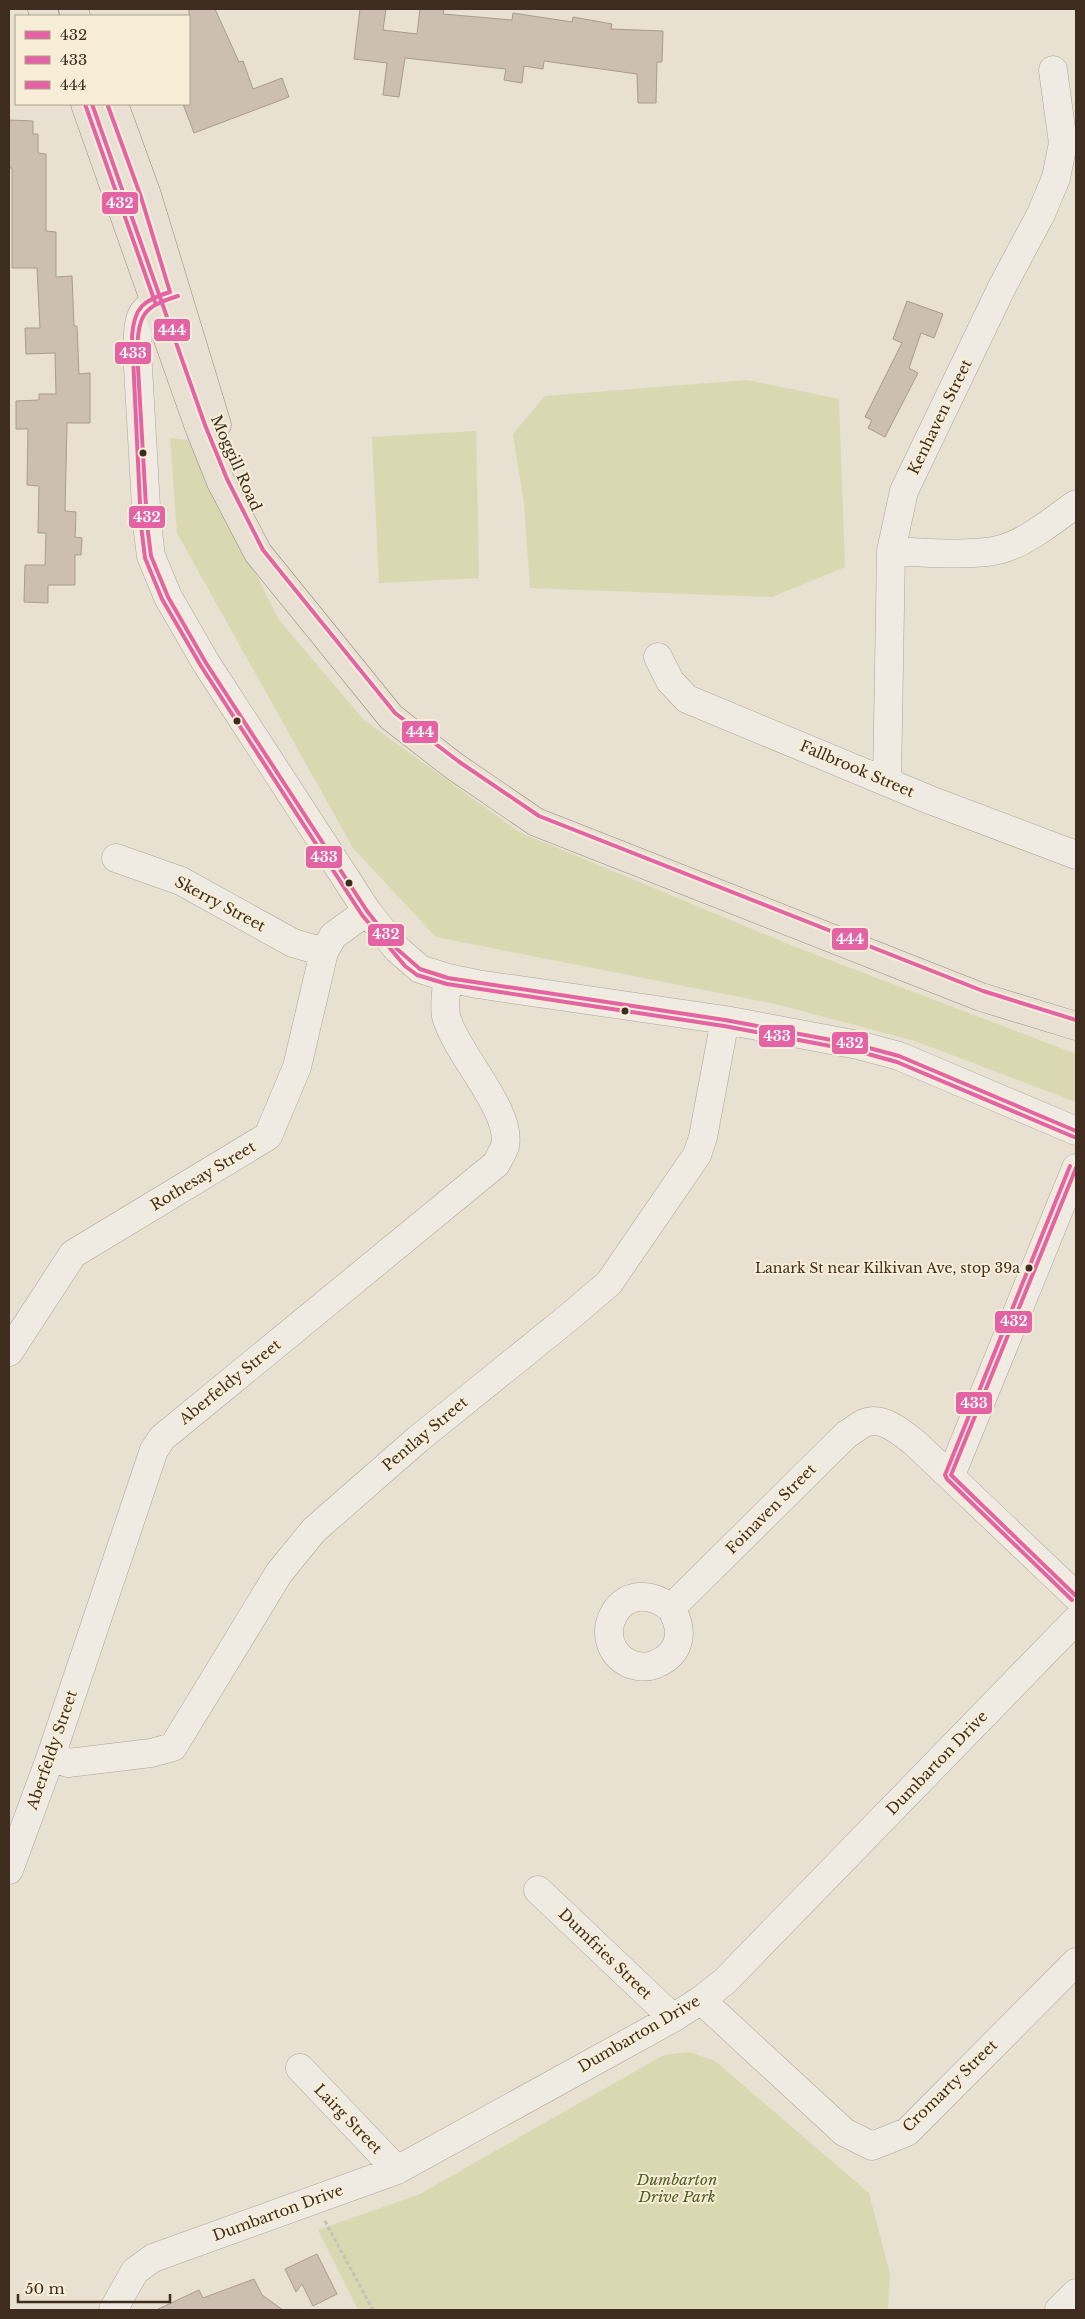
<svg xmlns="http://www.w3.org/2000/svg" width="1085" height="2319" viewBox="0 0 1085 2319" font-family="'Libre Baskerville',serif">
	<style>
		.green { fill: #d9d8b1 }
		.building { fill: #ccbeb0; stroke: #a99b8e }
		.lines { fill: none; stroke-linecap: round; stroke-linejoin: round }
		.minor-casing { stroke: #ada598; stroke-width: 29 }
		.major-casing { stroke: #938a7f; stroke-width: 29 }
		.path { stroke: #c8c1b8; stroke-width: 3; stroke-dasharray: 4 2.5; stroke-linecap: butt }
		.minor { stroke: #efeae2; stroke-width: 28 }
		.major { stroke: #e7e0d3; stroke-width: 28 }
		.bus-1-casing { stroke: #f8edd6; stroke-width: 8 }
		.bus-2-casing { stroke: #f8edd6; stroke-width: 8 }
		.bus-3-casing { stroke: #f8edd6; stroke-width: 8 }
		.bus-1 { stroke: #e463a4; stroke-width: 4 }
		.bus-2 { stroke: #e463a4; stroke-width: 4 }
		.bus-3 { stroke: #e463a4; stroke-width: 4 }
		.bus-dot { fill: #3e2d1e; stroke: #f8edd6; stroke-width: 2 }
		.labels { text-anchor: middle; stroke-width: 4; stroke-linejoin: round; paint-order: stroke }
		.bus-label { font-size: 14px; fill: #3e2d1e; stroke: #f8edd6; text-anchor: end }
		.street-label { font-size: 15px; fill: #3e2d1e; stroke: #f8edd6 }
		.park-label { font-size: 15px; font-style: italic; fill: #4f5c23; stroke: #f8edd6 }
		.line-badge { stroke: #f8edd6; stroke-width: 2 }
		.badge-label { font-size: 14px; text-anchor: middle; font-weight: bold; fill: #fff }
	</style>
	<rect width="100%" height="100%" fill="#e8e0d0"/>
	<path class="green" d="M747,380L839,399L845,567L772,597L530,588L524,503L513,434L545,396Z
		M476,431L479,578L379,583L372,437Z
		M170,438L189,440L279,620L364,720L519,832L793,946L1076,1054V1102L915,1041L776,1004L436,937L353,848L177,533Z
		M689,2052L715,2061L869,2193L890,2274L888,2310H358L318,2230L420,2194L664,2055Z"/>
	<path class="building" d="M189,9H215L239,62L243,61L253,89L282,78L289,97L194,133L183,104H189Z
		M360,9H386L383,30L417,34L420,9H444L443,14L512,20L513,13L572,22L573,17L612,24L611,29L663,31L662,62H657L656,103H638L637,74L544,61L543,69L524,66L522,83L504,80L506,69L405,58L399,97L383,95L387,63L354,59Z
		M9,120L33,121V134H38V153L46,154V231L56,232V277L72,276L74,326H77L79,374L90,373V423H67L65,511L76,512L75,537L82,538L81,555H75V585H48V603L24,602L25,565H45L46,533H38L39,486L27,485L28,429H16V401L39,400V394H56L55,353L26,354L25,328H40L37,268H12V168H9Z
		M907,301L943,314L934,338L921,333L909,368L918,373L885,437L868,428L872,420L865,417L902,343L893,339Z
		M317,2254L337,2294L313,2306L302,2284L296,2292L285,2269Z
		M254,2279L262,2295L283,2310H156L199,2290L203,2298Z"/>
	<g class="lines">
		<defs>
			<path id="minor" d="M176,297C138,307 139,312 137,350L147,524L151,556L168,597L206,663L367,911L397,949L420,969L448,978L477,984L725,1020L858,1045L899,1056L1076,1131
				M891,551C921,552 974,557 1002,549C1029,541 1053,520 1076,504
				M658,657L670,681L687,699L930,800L1076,855
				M887,782L891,551L904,491L1003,285L1041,214L1056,178L1063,143L1053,70
				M116,858L181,881L293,943L324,952
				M9,1352L73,1254L268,1136L297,1067L324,952L333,936L367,911
				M951,1475L1076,1168
				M671,1608C619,1569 585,1643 630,1664C639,1667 648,1668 656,1664C682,1653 684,1630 671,1608L847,1434C853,1431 860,1424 867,1422C884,1417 902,1433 915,1443L1076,1596
				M51,1756L68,1763L151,1753L173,1747L279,1573L314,1530L418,1439L568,1318L609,1283L697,1155L703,1137L725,1020
				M9,1870L51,1756L154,1450L162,1438L496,1164C499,1158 503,1152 505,1146C513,1111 456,1054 446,1016C444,1004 446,990 448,978
				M538,1890L673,2018
				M701,2000L844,2132L872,2146L907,2132L1076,1962
				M300,2068L397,2170
				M113,2310L135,2271L153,2258L397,2170L673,2018L701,2000L725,1981L1076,1620
				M1059,2310L1076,2293"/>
			<path id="major" d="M42,9L45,16
				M73,9L76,16
				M85,104L199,427L221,482L258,553L391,717L454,766L536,822L981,997L1076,1026
				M114,104L147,195L217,425"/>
		</defs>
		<use href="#minor" class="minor-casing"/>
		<use href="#major" class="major-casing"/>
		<path class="path" d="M325,2221L373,2310"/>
		<use href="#minor" class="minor"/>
		<use href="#major" class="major"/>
		<defs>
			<path id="bus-1" d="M85,104L155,302
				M178,296C143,307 139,314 137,350L147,524L151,556L168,597L206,663L367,911L397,949L420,969L448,978L725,1020L858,1045L899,1056L1076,1131
				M951,1475L1076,1168
				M951,1475L1076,1596"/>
			<path id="bus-2" d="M108,106L141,197L170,292C143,300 134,308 132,336L141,525L145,558L162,599L201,666L362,915L405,966L417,975L447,984L724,1026L857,1051L897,1062L1074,1137
				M1070,1166L945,1475L947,1479L1072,1600"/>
			<path id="bus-3" d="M92,104L205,425L227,479L263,550L395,713L458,761L539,816L983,991L1076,1020"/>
		</defs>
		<use href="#bus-1" class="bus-1-casing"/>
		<use href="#bus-2" class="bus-2-casing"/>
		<use href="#bus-3" class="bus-3-casing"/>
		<use href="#bus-1" class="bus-1"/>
		<use href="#bus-2" class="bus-2"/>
		<use href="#bus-3" class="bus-3"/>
	</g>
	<g class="bus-dot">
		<circle cx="143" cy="453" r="4.5"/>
		<circle cx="237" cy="721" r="4.5"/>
		<circle cx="349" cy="883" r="4.5"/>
		<circle cx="625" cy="1011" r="4.5"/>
		<circle cx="1029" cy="1268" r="4.5"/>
	</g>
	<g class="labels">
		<g class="bus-label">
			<text x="1020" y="1273">Lanark St near Kilkivan Ave, stop 39a</text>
		</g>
		<g class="street-label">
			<text transform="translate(940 417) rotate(-64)" y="5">Kenhaven Street</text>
			<text transform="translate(236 463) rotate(66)" y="5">Moggill Road</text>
			<text transform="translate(857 769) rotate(23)" y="5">Fallbrook Street</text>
			<text transform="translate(220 904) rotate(28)" y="5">Skerry Street</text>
			<text transform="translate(203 1176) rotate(-31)" y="5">Rothesay Street</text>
			<text transform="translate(230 1382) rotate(-39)" y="5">Aberfeldy Street</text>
			<text transform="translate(425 1434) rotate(-40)" y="5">Pentlay Street</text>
			<text transform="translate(771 1509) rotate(-45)" y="5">Foinaven Street</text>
			<text transform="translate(52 1750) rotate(-71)" y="5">Aberfeldy Street</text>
			<text transform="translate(937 1763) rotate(-46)" y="5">Dumbarton Drive</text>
			<text transform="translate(605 1954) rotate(44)" y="5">Dumfries Street</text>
			<text transform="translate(639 2034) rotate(-30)" y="5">Dumbarton Drive</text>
			<text transform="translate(950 2086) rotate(-44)" y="5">Cromarty Street</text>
			<text transform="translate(348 2119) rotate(46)" y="5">Lairg Street</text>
			<text transform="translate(278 2213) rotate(-20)" y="5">Dumbarton Drive</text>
		</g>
		<g class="park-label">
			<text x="677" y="2185">Dumbarton<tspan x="677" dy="17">Drive Park</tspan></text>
		</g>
	</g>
	<g class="line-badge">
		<rect x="101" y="191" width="38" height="24" rx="5" fill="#e463a4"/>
		<rect x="153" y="318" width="38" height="24" rx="5" fill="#e463a4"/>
		<rect x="114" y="341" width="38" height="24" rx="5" fill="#e463a4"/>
		<rect x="128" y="505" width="38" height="24" rx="5" fill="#e463a4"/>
		<rect x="401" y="720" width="38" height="24" rx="5" fill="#e463a4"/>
		<rect x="305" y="845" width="38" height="24" rx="5" fill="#e463a4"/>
		<rect x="367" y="923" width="38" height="24" rx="5" fill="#e463a4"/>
		<rect x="831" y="927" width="38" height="24" rx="5" fill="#e463a4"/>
		<rect x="758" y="1024" width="38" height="24" rx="5" fill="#e463a4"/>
		<rect x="831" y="1031" width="38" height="24" rx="5" fill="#e463a4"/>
		<rect x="994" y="1310" width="39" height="24" rx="5" fill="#e463a4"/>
		<rect x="955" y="1391" width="38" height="24" rx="5" fill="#e463a4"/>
	</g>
	<g class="badge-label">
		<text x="120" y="208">432</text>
		<text x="172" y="335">444</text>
		<text x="133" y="358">433</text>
		<text x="147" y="522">432</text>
		<text x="420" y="737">444</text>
		<text x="324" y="862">433</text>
		<text x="386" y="939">432</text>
		<text x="850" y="944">444</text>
		<text x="777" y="1041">433</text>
		<text x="850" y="1048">432</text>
		<text x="1014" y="1326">432</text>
		<text x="974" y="1408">433</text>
	</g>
	<rect width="1085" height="2319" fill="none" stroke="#3e2d1e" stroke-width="20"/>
	<rect x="15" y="15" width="175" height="90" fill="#f8edd6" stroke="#aea08c"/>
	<rect x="25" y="31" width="25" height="8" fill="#e463a4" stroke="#aea08c"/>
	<text x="60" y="40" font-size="15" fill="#3e2d1e">432</text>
	<rect x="25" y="56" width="25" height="8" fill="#e463a4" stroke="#aea08c"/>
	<text x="60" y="65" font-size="15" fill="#3e2d1e">433</text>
	<rect x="25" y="81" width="25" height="8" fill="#e463a4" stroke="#aea08c"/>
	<text x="60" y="90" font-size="15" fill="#3e2d1e">444</text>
	<path d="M18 2294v8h152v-8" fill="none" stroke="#3e2d1e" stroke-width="2.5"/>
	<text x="25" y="2294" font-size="15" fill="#3e2d1e" stroke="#f8edd6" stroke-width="4" paint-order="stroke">50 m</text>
</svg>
